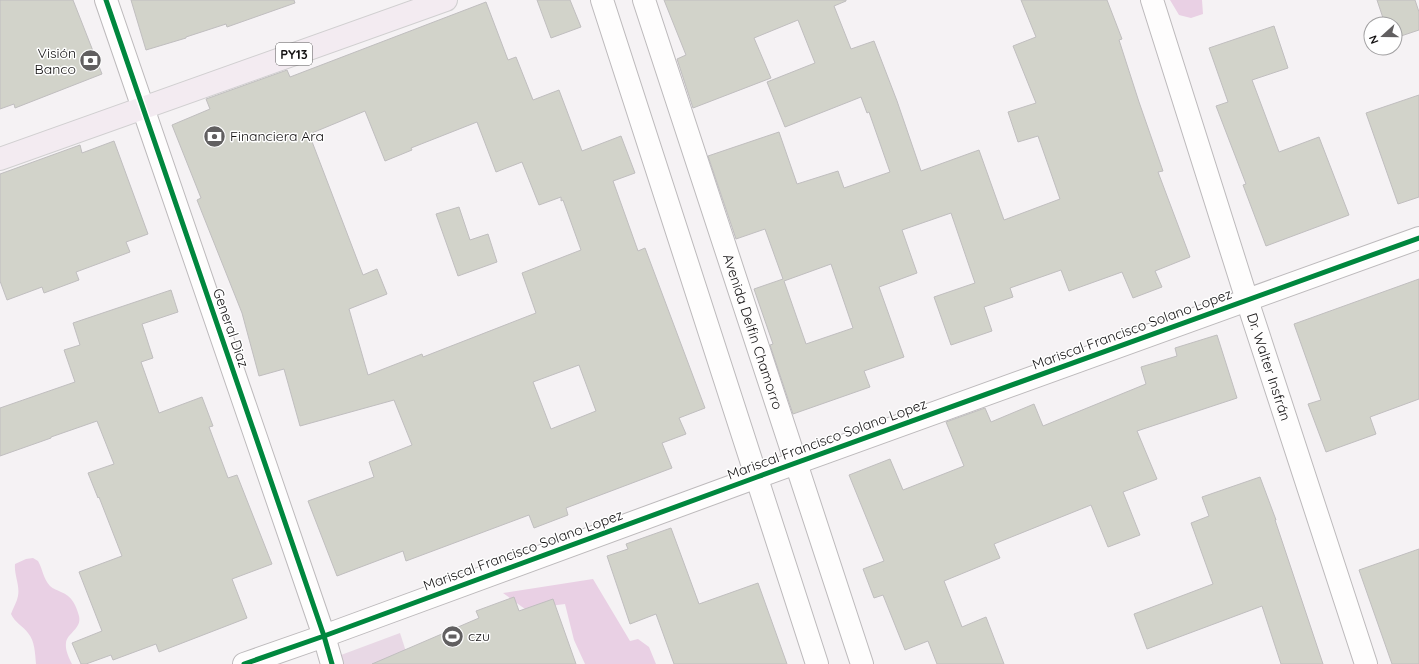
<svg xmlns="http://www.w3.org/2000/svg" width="1419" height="664" viewBox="0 0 1419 664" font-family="Quicksand,sans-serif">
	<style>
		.green { fill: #e8d8e5 }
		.forest { fill: #e9d0e4 }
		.building { fill: #d2d3ca; stroke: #c0bebf; fill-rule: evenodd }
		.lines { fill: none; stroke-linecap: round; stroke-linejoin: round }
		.street-casing { stroke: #bdbabc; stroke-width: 24 }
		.highway-casing { stroke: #d0cfd0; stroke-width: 24 }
		.street { stroke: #fefdfd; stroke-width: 22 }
		.highway { stroke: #f3ebf1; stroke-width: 22 }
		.cycleway-casing { stroke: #fff; stroke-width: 8 }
		.cycleway { stroke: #00873e; stroke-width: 5 }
		.labels { text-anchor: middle; stroke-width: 3; stroke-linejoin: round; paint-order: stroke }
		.shield { fill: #fff; stroke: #595858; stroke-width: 1 }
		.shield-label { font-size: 13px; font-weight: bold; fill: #121011 }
		.poi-label { font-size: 14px; fill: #121011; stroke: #fff; text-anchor: start }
		.street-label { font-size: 14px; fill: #121011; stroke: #fff }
	</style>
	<rect width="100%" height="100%" fill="#f5f2f4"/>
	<path class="green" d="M400,633L410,664H344L341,655Z"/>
	<path class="forest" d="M1170,0H1202L1203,14L1191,18L1179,15Z
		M33,558L38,561C43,570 43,578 50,586C53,589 58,590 61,592C72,596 76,605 79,616C82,629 67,633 66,643C65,650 69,658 72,664H36C35,654 35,641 28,633C23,626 15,623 11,614C13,608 17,602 18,596C20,585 14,575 15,564L26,559Z
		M593,579L630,641L638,639L649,647L656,664H585L574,640L565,604L525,609L503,593Z"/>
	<path class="building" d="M0,0H73L102,74L15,108L14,104L0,109Z
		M131,0H294L295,3L227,27L226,24L186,37V38L146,50Z
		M537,0H570L581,27L551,38Z
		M664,0H846V1L834,6L851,49L874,41L897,101L921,171L979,150L1004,220L1060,199L1038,136L1018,142L1008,112L1036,103L1013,46L1036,37L1021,0H1107L1122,39L1119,40L1139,102L1163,171L1158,172L1190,257L1155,271L1162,287L1133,298L1122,272L1069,291L1061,270L1010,288L1013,297L984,307L992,331L951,345L934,297L975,283L951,213L902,230L917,273L879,287L904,357L864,371L870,387L793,414L770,345L773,344L754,289L783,279L765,229L736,239L708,156L779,132L797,184L838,171L844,188L890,172L869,112L867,113L861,97L785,127L767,82L815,63L798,20L754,38L771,78L693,108L677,59L686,55ZM831,264L853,328L806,344L784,281Z
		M1377,0H1415L1419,12V30L1395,38V24H1385Z
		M486,2L508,60L516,57L533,100L559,90L582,151L621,136L635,173L613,181L638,251L645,248L705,408L679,418L686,434L662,443L672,468L566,508L568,515L534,528L529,515L406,561L403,551L337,576L308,501L374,477L369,462L412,445L394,400L300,426L284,369L259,376L242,313L197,200L201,198L172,125L210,109L206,99L287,70L290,77ZM365,111L385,161L412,150L411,148L477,122L496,172L522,162L539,205L561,197V201L563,200L581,250L522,273L536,313L423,357L422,354L368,375L349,309L387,294L377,269L363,275L311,139L314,138L312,133ZM579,365L596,411L551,429L533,382Z
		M1274,26L1288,68L1252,80L1279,152L1319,137L1349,215L1266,246L1243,185L1246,184L1216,106L1228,102L1209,48Z
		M1419,95V197L1398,204L1366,113Z
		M114,141L148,234L126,242L130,252L76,272L79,280L44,293L42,287L7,300L0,281V174L80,145L82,153Z
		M459,207L470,240L488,234L497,262L458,276L436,214Z
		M1419,279V399L1370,417L1376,434L1326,452L1308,404L1321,400L1294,324Z
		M171,290L178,312L142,324L153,358L141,362L159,413L202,397L213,426L209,427L228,478L237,475L272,564L232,579L247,618L159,652L156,644L113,660L111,655L86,664H81L72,643L102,631L79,572L122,556L99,497L98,498L88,473L114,464L97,421L51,437V438L0,456V408L75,382L64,350L80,345L73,323Z
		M1217,335L1237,398L1137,431L1157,479L1123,492L1140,535L1108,547L1091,505L994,544L1000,558L944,581L962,627L986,617L1004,664H937L928,641L905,650L883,595L874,598L863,569L884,561L849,475L890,459L903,490L964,466L946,422L985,408L991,422L1034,404L1043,426L1146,384L1141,367L1177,356L1175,348Z
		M1260,477L1276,520H1275L1323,664H1281L1262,606L1147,649L1134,614L1213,584L1191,523L1209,516L1202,497Z
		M671,528L699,604L758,583L787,664H674L656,614L630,624L607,556L628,549L626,544Z
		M1419,549V664H1392L1359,570Z
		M514,597L519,611L553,599L576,664H372L479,618L476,611Z"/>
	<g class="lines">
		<defs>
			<g id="street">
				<path d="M106,0L324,636L332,664"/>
				<path d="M602,0L817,664"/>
				<path id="s1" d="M644,0L862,664"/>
				<path id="s2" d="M1152,0L1247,300L1366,664"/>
				<path d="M244,664L324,636L757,477L1419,238"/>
			</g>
			<path id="highway" d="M0,159L446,0"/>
		</defs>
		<use href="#street" class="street-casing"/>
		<use href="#highway" class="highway-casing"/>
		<use href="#street" class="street"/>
		<use href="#highway" class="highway"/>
		<defs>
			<path id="cycleway" d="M106,0L324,636L332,664
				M244,664L324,636L757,477L1419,238"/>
		</defs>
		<use href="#cycleway" class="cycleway-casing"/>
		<use href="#cycleway" class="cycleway"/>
	</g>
	<defs>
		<symbol id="bank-disc" viewBox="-11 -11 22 22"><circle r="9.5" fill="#615f60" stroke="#fff"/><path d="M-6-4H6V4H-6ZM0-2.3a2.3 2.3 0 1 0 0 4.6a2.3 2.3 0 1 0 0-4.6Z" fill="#fff"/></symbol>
		<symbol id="stadium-disc" viewBox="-11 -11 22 22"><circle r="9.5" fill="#615f60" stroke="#fff"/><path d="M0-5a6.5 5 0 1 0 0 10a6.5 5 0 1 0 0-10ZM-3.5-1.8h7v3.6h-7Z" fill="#fff"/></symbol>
	</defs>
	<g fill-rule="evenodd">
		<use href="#bank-disc" x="78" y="48" width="25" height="25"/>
		<use href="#bank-disc" x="202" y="124" width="25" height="25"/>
		<use href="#stadium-disc" x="440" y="624" width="25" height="25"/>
	</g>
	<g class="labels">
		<rect class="shield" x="276" y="43" width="36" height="22" rx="3"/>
		<g class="shield-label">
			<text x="294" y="59">PY13</text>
		</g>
		<g class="poi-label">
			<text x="76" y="58" text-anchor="end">Visión<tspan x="76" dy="16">Banco</tspan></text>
			<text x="230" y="141">Financiera Ara</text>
			<text x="468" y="641">czu</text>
		</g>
		<g class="street-label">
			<text transform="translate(231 328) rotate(71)" y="5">General Diaz</text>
			<text transform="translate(1132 329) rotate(-20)" y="5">Mariscal Francisco Solano Lopez</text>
			<text dy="5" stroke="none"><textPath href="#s1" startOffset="349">Avenida Delfin Chamorro</textPath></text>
			<text dy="5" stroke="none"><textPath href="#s2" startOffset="385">Dr. Walter Insfrán</textPath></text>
			<text transform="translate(827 439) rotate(-20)" y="5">Mariscal Francisco Solano Lopez</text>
			<text transform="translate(523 550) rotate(-20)" y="5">Mariscal Francisco Solano Lopez</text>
		</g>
	</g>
	<g transform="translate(1383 36) rotate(249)"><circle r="19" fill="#ffffff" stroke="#a09fa0"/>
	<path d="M0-3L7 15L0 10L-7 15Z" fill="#615f60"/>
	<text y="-6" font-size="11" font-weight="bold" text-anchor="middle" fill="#121011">N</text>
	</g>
</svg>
